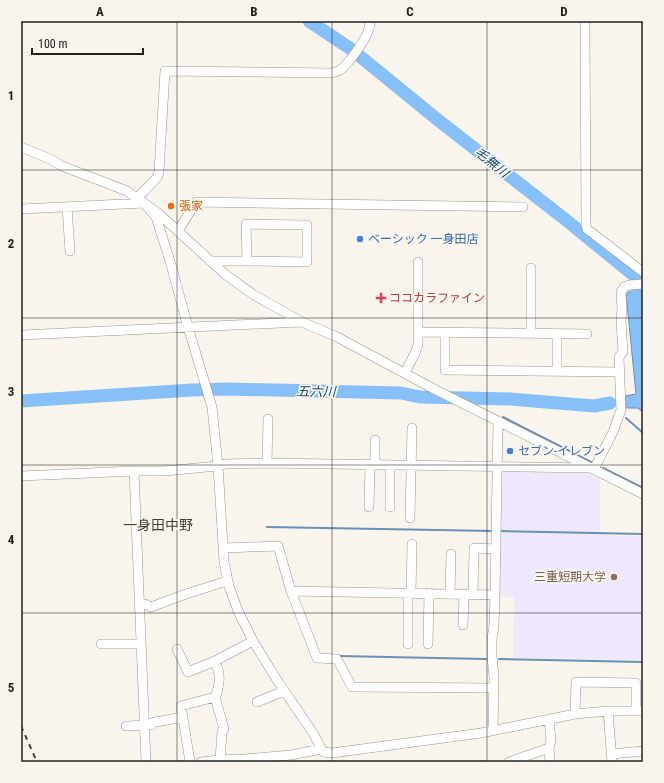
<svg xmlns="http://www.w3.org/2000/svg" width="664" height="783" viewBox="0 0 664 783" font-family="'Roboto Condensed','Noto Sans JP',sans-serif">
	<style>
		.education { fill: #efe7fd }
		.water { fill: #87bff9; stroke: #6990b7 }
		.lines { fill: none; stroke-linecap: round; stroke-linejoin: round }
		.stream { stroke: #6990b7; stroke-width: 2 }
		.river { stroke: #87bff9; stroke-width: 13 }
		.minor-casing { stroke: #99968d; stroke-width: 10 }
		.minor { stroke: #fff; stroke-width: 9 }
		.rail { stroke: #44423e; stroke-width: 2; stroke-dasharray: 5 5; stroke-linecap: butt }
		.grid { fill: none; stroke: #22211e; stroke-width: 1; stroke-opacity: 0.55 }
		.food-dot { fill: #e8710a; stroke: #f9f5ec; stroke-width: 1.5 }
		.shop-dot { fill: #3f7fe0; stroke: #f9f5ec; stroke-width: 1.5 }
		.health-dot { fill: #e0444e; stroke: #f9f5ec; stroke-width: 1.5 }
		.education-dot { fill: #8d6e63; stroke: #f9f5ec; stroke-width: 1.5 }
		.labels { text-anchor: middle; stroke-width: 3.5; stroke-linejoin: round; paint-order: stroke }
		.food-label { font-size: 12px; fill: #c56008; stroke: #f9f5ec; text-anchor: start }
		.shop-label { font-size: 12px; fill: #366cbe; stroke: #f9f5ec; text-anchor: start }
		.health-label { font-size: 12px; fill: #be3a42; stroke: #f9f5ec; text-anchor: start }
		.education-label { font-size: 12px; fill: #785e54; stroke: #f9f5ec; text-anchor: end }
		.water-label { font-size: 13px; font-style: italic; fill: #104c81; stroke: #f9f5ec }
		.quarter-label { font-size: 14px; fill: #423f38; stroke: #f9f5ec }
		.neatline { fill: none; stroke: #22211e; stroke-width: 1.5 }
		.grid-label { font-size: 13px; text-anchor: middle; font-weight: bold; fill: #22211e }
	</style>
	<rect width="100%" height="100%" fill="#f9f5ec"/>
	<path class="education" d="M504,472L588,473L591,475L592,474L600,478V535L643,536V660L513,658L514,597H499L502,473H503Z"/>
	<path class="water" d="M643,291V411L640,410L638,408H626L625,396L636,394L627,303L625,299L628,292Z"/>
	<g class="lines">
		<path class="stream" d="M610,403H617
			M503,417L591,462
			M626,418L643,433
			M603,468L643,488
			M267,527L494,531
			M498,531L643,534
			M339,656L486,659
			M499,659L643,662"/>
		<path class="river" d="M309,21L351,49L438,120L566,220L636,277L638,294L643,324
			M21,401L192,390L228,389L401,393L420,397L510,399L594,406L610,403"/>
		<defs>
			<path id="minor" d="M585,21L586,225L587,229L643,272
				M21,147L50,159L62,166L127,191L158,213L226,275L254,295L302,322L337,337L434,389L643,494
				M137,198L155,180L158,176L159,171L165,71L331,73C335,72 337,72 340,70C347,66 362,44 366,36C368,32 370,26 370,21
				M144,203L156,217L170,261L188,327L212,407L218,466L224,562L229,586L238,611L253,641L277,680L313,733L323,752L332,753L481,733L575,714L608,711H643
				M67,207L70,251
				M21,209L144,203
				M178,231L196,202L523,207
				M210,261H247L307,262V225L246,224L247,261
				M418,332L587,334
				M445,333V370L620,372
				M531,333V268
				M21,335L301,322
				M557,371V334
				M405,373L416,351L418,344V262
				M267,463L268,419
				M375,465V440
				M594,469L613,432L621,410L619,357L623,352L621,321L622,310L621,292L624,287L629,285L643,284
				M134,471L146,762
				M21,476L134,471H164L218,466L225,464L267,463L589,468
				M369,507L370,465
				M390,507V465
				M410,518L412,428
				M224,548L278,546L291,591L495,595
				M291,591L317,658L337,659L352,687L494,688
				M411,593L412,544
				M450,594L451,554
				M473,594L474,548L496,549
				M139,604H145L151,607L186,594L227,581
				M463,625L464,594
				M101,644H141
				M408,644V593
				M428,644L429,593
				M177,649L188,672L215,661
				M215,697L216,696C220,681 221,676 215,661L253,641
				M257,702L284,691
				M608,711L612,762
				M575,714L576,682L636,683V710
				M126,726L151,725V723L182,717
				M493,730L494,677L492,656V639L494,625L495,595L498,421
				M549,748L550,762
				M611,754L643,751
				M190,762L181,706L215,697L224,729L222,732L220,760
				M201,762L220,760L244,759L291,755L321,749
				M509,762L549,748L551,740L549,719"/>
		</defs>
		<use href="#minor" class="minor-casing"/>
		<use href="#minor" class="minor"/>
		<path class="rail" d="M21,726L37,762"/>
	</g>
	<path class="grid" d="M177,21V762M332,21V762M487,21V762M21,170H643M21,318H643M21,465H643M21,613H643"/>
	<circle class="food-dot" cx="171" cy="206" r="4"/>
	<g class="shop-dot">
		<circle cx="360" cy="239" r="4"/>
		<circle cx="510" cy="451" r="4"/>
	</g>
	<path class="health-dot" d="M379 292h4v4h4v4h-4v4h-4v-4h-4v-4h4z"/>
	<circle class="education-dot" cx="614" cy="577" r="4"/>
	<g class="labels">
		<g class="food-label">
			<text x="179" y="210">張家</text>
		</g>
		<g class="shop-label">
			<text x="368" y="243">ベーシック 一身田店</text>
			<text x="518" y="455">セブン-イレブン</text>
		</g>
		<g class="health-label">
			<text x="389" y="302">ココカラファイン</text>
		</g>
		<g class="education-label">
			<text x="606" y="581">三重短期大学</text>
		</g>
		<g class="water-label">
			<text transform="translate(492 162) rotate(39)" y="5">毛無川</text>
			<text transform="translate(316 391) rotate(1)" y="5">五六川</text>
		</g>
		<g class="quarter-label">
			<text x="158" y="530">一身田中野</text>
		</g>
	</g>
	<rect width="664" height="783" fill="none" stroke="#f9f5ec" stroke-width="44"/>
	<path d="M32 48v6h111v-6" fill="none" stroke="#22211e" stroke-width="2"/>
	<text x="38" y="48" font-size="12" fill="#22211e" stroke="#f9f5ec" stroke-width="3" paint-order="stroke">100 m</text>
	<rect x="22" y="22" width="620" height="739" class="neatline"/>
	<g class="grid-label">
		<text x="100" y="16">A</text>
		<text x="254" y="16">B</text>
		<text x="410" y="16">C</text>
		<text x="564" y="16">D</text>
		<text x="11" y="100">1</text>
		<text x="11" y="248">2</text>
		<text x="11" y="396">3</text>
		<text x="11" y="544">4</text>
		<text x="11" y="692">5</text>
	</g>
</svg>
